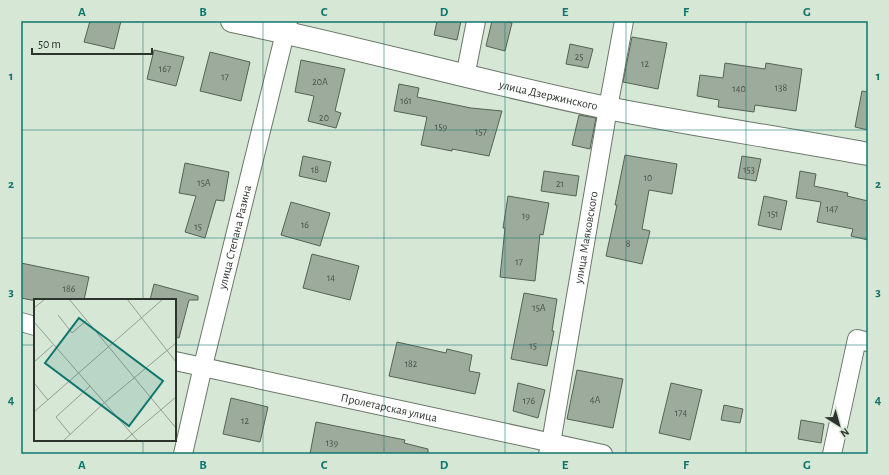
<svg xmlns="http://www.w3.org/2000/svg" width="889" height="475" viewBox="0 0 889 475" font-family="'Alegreya Sans',sans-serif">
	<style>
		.building { fill: #9cab9b; stroke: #556354 }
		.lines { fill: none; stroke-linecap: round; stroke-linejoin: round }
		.minor-casing { stroke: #6a7869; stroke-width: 20 }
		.tertiary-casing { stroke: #6a7869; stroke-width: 24 }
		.minor { stroke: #fff; stroke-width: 18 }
		.tertiary { stroke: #fff; stroke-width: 22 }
		.grid { fill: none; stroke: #0f766e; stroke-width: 1; stroke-opacity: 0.55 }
		.labels { text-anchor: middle; stroke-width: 4; stroke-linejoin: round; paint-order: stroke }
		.number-label { font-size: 10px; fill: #495148 }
		.street-label { font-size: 12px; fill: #2d332d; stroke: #d7e7d6 }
		.inset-road { fill: none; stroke: #939f92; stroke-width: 1 }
		.view { fill: #0f766e; fill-opacity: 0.15; stroke: #0f766e; stroke-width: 2 }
		.inset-edge { fill: none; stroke: #2d332d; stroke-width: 2 }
		.neatline { fill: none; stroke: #0f766e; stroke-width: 1.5 }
		.grid-label { font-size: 13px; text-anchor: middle; font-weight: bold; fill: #0f766e }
	</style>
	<rect width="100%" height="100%" fill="#d7e7d6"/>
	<path class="building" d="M90,21H121L114,49L84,42Z
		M437,21H461L457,40L434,35Z
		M492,21H503L512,23L505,51L486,46Z
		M632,37L667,43L658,89L623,82Z
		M570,44L593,49L588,68L566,64Z
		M154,50L184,57L176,86L147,79Z
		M210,52L250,62L241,101L200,91Z
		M301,60L345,69L335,111L341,113L336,128L308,121L314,96L295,92Z
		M725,63L765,69L766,63L802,69L796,111L755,105L754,112L718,107L719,100L697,96L700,75L723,78Z
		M399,84L419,88L417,97L471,108L502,111L489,156L452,149V151L421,145L427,117L394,111Z
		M862,91L868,92V130L855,127Z
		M579,115L596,118L590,149L572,145Z
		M625,155L677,164L672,194L649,190L642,229L650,231L642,264L606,256L617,205H615Z
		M303,156L331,162L326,182L299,176Z
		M742,156L761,159L756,181L738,178Z
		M185,163L229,172L224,201L216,200L205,238L185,232L196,196L179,193Z
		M544,171L579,176L576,196L541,191Z
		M800,171L816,174L814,186L848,193L847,196L868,201V240L851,236L853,229L817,222L821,202L796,198Z
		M508,196L549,203L543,235L540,234L535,281L500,277L505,228H503Z
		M764,196L787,201L781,230L758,225Z
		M291,202L330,213L320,246L281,235Z
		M312,254L359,266L350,300L303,288Z
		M21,263L89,277L84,300H31L21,298Z
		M154,284L198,296V300H189L179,338L175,337V300H150Z
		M524,293L557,299L552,331H554L547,366L511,359Z
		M397,342L446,353L447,349L472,355L469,371L480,373L475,394L389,376Z
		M577,370L623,379L613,428L567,419Z
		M518,383L545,390L538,418L513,411Z
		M671,383L702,390L690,440L659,433Z
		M231,398L268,407L260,442L223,434Z
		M724,405L743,409L740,423L721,420Z
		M801,420L824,424L821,443L798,439Z
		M316,422L405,440L404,443L428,449V454H310Z"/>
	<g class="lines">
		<defs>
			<g id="minor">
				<path d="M465,77L476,21"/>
				<path d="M21,322L35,326"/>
				<path id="s1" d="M175,361L603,454"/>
				<path id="s2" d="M183,454L203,366L288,21"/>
				<path id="s3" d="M548,454L551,443L608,108L624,21"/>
				<path d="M832,454L857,339L868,342"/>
			</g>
			<g id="tertiary">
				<path id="s4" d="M232,21C358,47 481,82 607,108C694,125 781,138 868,154"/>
			</g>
		</defs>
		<use href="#minor" class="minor-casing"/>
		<use href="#tertiary" class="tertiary-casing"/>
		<use href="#minor" class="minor"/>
		<use href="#tertiary" class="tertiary"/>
	</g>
	<path class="grid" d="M143,21V300M263,21V454M384,21V454M505,21V454M626,21V454M746,21V454M21,130H868M21,238H868M21,345H35M175,345H868M143,440V454"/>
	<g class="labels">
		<g class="number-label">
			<text x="579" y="60">25</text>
			<text x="645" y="67">12</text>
			<text x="165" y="72">167</text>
			<text x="225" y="80">17</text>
			<text x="320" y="85">20А</text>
			<text x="781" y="91">138</text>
			<text x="739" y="92">140</text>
			<text x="406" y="104">161</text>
			<text x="324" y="121">20</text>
			<text x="441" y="130">159</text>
			<text x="481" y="135">157</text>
			<text x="315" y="173">18</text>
			<text x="749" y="173">153</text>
			<text x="648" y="181">10</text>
			<text x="204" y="186">15А</text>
			<text x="560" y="187">21</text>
			<text x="832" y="212">147</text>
			<text x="773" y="217">151</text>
			<text x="526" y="219">19</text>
			<text x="305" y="228">16</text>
			<text x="198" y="230">15</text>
			<text x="628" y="247">8</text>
			<text x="519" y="265">17</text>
			<text x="331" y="281">14</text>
			<text x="69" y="292">186</text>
			<text x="539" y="311">15А</text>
			<text x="533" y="349">15</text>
			<text x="411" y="367">182</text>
			<text x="595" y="403">4А</text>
			<text x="529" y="404">176</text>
			<text x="681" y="416">174</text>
			<text x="245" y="424">12</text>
			<text x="332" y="446">139</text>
		</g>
		<g class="street-label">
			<text dy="4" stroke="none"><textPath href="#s4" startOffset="325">улица Дзержинского</textPath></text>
			<text dy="4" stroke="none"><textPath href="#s2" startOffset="223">улица Степана Разина</textPath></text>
			<text dy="4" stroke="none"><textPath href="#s3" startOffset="220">улица Маяковского</textPath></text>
			<text dy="4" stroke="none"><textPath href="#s1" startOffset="219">Пролетарская улица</textPath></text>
		</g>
	</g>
	<g transform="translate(34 299)">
		<rect width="142" height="142" fill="#d7e7d6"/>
		<path class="inset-road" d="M35,0L142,129M93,0L142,63M0,9L11,0M24,16L38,34L53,21M0,23L104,142M0,63L19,46M0,84L14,101M0,113L129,0M36,135L22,118L56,87M29,142L70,104L142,44M90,142L142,98"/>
		<path class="view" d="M45,19L129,82L95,127L11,64Z"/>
		<rect width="142" height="142" class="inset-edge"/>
	</g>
	<rect width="889" height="475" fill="none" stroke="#d7e7d6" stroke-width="44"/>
	<g transform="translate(839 425) rotate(143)" stroke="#d7e7d6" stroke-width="3" paint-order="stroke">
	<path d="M0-3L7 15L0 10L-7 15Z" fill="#2d332d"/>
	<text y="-6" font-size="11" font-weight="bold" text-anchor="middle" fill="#2d332d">N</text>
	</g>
	<path d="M32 48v6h120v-6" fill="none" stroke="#2d332d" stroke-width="2"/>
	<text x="38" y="48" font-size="12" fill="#2d332d" stroke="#d7e7d6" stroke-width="3" paint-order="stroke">50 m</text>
	<rect x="22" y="22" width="845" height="431" class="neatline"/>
	<g class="grid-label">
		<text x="82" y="16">A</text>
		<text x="203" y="16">B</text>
		<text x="324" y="16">C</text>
		<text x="444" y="16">D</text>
		<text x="565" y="16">E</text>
		<text x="686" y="16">F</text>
		<text x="807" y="16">G</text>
		<text x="11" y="80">1</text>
		<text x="878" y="80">1</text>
		<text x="11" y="188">2</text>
		<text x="878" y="188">2</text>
		<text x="11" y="296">3</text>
		<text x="878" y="296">3</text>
		<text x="11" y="404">4</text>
		<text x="878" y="404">4</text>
		<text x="82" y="469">A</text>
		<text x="203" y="469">B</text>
		<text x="324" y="469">C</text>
		<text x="444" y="469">D</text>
		<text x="565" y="469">E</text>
		<text x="686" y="469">F</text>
		<text x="807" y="469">G</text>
	</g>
</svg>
